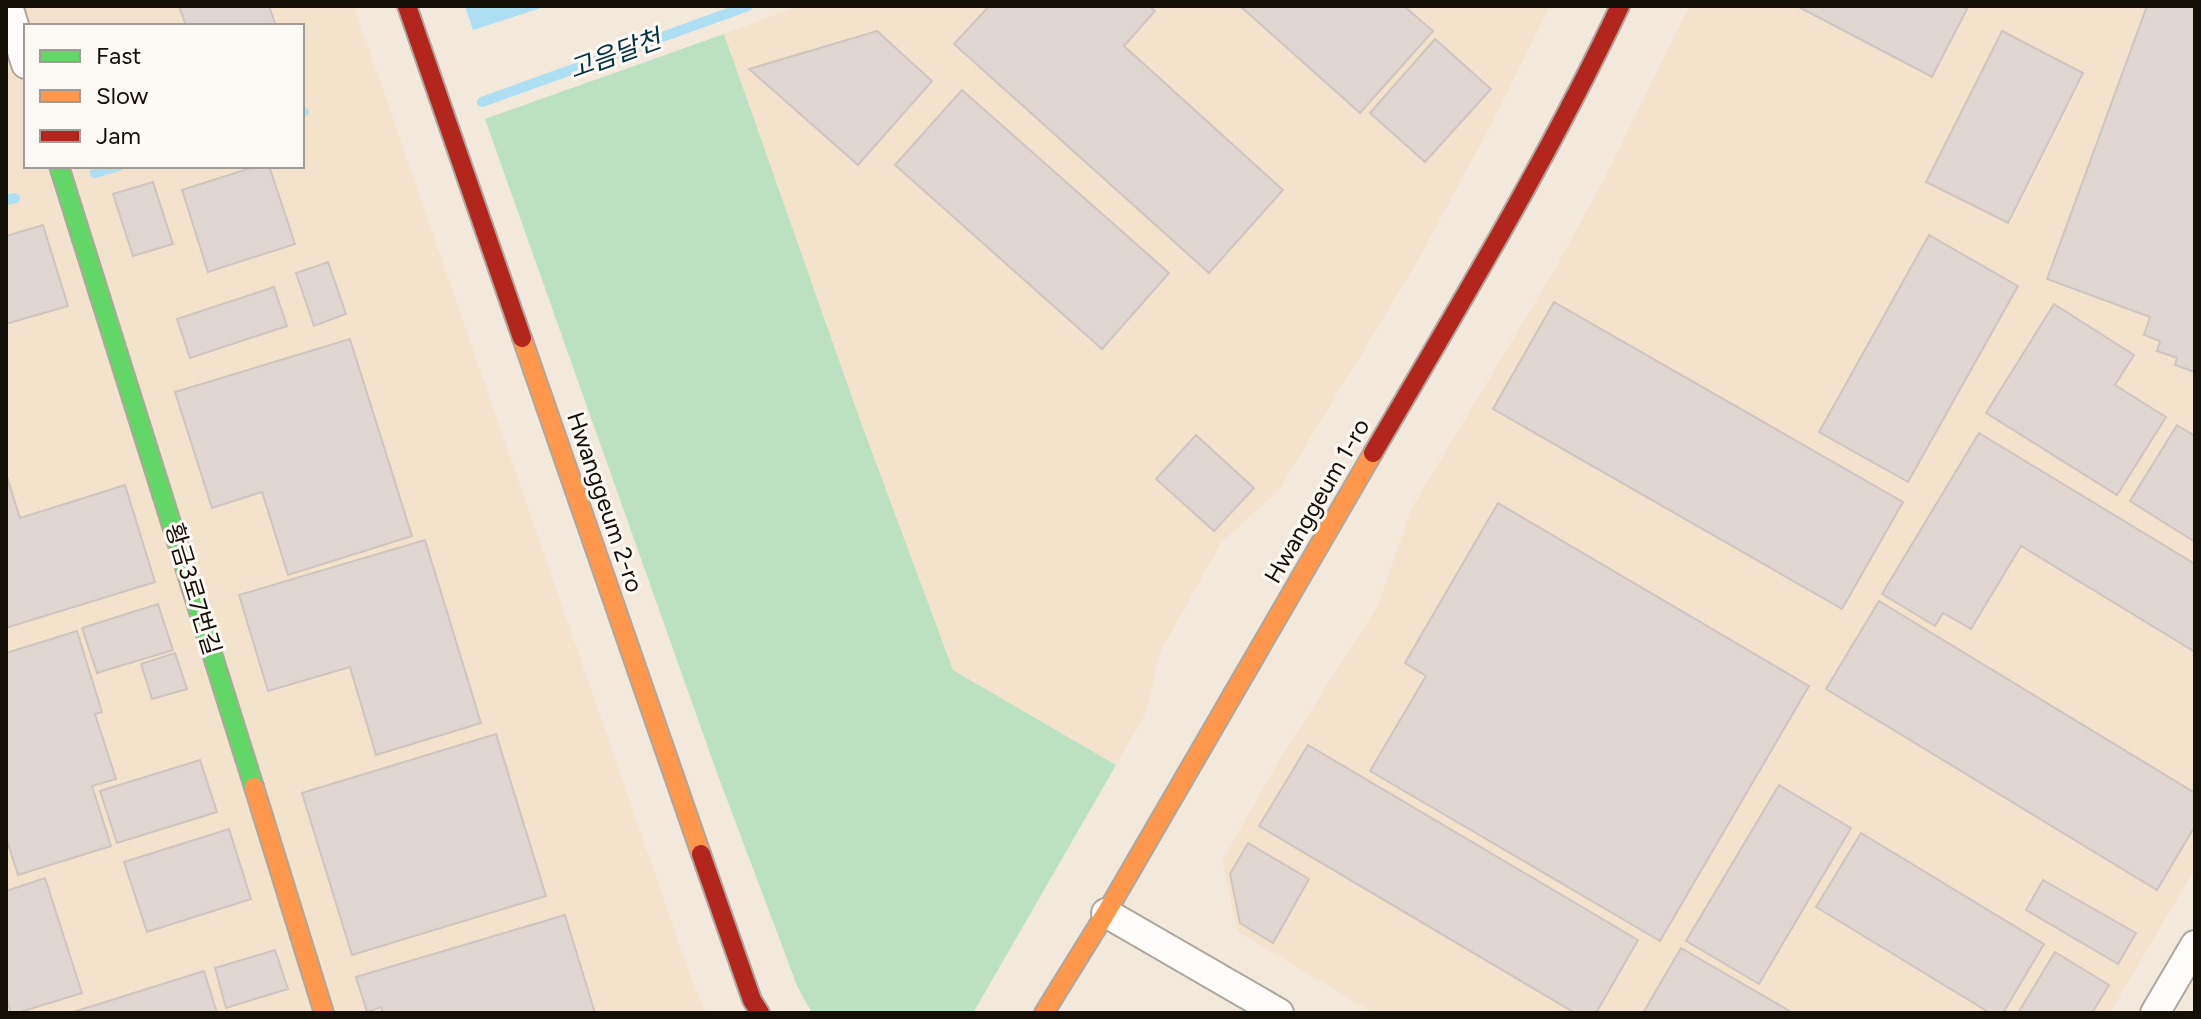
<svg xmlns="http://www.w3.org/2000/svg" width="2201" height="1019" viewBox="0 0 2201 1019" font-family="Figtree,'Noto Sans KR',sans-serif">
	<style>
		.built { fill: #f3e3cd; fill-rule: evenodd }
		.green { fill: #bbe0c2 }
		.water { fill: #addef1 }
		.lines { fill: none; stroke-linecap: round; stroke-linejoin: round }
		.stream { stroke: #addef1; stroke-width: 10 }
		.building { fill: #dfd5d1; stroke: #cec5c0; stroke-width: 2 }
		.street-casing { stroke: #aea79d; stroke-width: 32 }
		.fast-casing { stroke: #aea79d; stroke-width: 22 }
		.slow-casing { stroke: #aea79d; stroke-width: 22 }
		.jam-casing { stroke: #aea79d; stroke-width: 22 }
		.street { stroke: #fdfcfa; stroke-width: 28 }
		.fast { stroke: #63d668; stroke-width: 18 }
		.slow { stroke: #ff974d; stroke-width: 18 }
		.jam { stroke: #b3261e; stroke-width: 18 }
		.labels { text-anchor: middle; stroke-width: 6; stroke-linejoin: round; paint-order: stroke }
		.street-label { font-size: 24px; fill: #130e06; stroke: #fdf9f5 }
		.water-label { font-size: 26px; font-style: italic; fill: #013040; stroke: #fdf9f5 }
	</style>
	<rect width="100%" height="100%" fill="#f2e9dc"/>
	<path class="built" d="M6,6H354L691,977L706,1013H6ZM26,26H302V166H26Z
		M798,6H1550L1490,127L1416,264L1279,490L1221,543L1160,653L1146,713L1116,765L953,670L860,420L724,34Z
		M1689,6H2195V869L2110,1013H1373L1237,931L1222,860L1280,759L1378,605L1412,507L1556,267L1601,185Z"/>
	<path class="green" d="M724,34L860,420L953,670L1116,765L973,1013H812L798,988L717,773L485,119Z"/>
	<path class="water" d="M465,6H547L473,30Z"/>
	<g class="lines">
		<path class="stream" d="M482,102L748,6
			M302,113L304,112
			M95,173L119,166
			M6,200L15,198"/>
	</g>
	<path class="building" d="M179,6H269L276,26H186Z
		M989,6H1149L1155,11L1124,46L1283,190L1209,273L954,44Z
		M1240,6H1404L1433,31L1360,113Z
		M1797,6H1961L1967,9L1932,77Z
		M2147,6H2195V372L2175,365L2177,358L2157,351L2160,341L2144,335L2150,317L2047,279Z
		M877,31L932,81L858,165L749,69Z
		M2002,31L2083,73L2008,223L1926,182Z
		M1435,39L1491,89L1425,162L1370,113Z
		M962,90L1169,273L1102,349L895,165Z
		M257,166H269L295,244L208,272L182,190Z
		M153,182L173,244L133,256L113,194Z
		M43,225L68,306L6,324V236Z
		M1929,235L2018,286L1908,482L1819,432Z
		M328,262L346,314L314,326L296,273Z
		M274,287L287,326L190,358L177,319Z
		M1554,302L1903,502L1842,609L1493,409Z
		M2054,304L2134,355L2115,385L2166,417L2117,495L1986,413Z
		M350,339L412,536L288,575L262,492L212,508L175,392Z
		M2177,425L2195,436V542L2130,501Z
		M1979,433L2195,564V652L2021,546L1971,629L1943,613L1935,626L1882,594Z
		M1196,435L1254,488L1214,531L1156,479Z
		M6,474L20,518L125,485L155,582L6,628Z
		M1498,503L1809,686L1660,941L1370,771L1426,676L1405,663Z
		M425,540L481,723L376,755L350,667L268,691L239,595Z
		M1879,601L2195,793V826L2157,890L1826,689Z
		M158,604L173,650L97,673L82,628Z
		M77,631L102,712L95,714L116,779L92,786L111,846L18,875L6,837V653Z
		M175,653L187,689L152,699L141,664Z
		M496,734L546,896L352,955L302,793Z
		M1308,745L1638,940L1596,1013H1575L1259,826Z
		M200,760L217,812L117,843L100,791Z
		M1779,785L1851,828L1759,984L1686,941Z
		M229,829L251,899L147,932L124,862Z
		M1861,833L2044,944L2003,1013H1990L1816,907Z
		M1248,843L1309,879L1273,943L1240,923L1230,874Z
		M45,878L82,993L17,1013H11L6,996V891Z
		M2043,880L2136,933L2118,964L2026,910Z
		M565,915L595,1013H383L381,1007L367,1012L356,977Z
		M1681,948L1793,1013H1643Z
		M275,950L288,989L226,1008L215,968Z
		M2055,952L2109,985L2092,1013H2018Z
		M204,971L217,1013H70Z"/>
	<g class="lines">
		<defs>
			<path id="street" d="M8,6L26,64
				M1106,913L1279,1013
				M2155,1013L2195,945"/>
			<path id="fast" d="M59,166L254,787"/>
			<path id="slow" d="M522,338L701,854
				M254,787L324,1013
				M1044,1013L1106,913L1373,453"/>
			<path id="jam" d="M407,6L522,338
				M1373,453C1459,306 1547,160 1620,6
				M701,854L752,1000L760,1013"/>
		</defs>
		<use href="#street" class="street-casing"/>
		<use href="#fast" class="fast-casing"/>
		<use href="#slow" class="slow-casing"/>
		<use href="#jam" class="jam-casing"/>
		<use href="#street" class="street"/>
		<use href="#fast" class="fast"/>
		<use href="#slow" class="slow"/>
		<use href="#jam" class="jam"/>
	</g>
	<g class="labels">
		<g class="street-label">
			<text transform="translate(1317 501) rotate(-60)" y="8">Hwanggeum 1-ro</text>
			<text transform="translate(605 502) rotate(71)" y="8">Hwanggeum 2-ro</text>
			<text transform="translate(193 589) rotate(73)" y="8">황금3로7번길</text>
		</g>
		<g class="water-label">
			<text transform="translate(615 54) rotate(-20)" y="9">고음달천</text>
		</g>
	</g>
	<rect width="2201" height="1019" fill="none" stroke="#130e06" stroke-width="16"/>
	<rect x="24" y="24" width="280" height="144" fill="#fdf9f5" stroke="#9f9b95" stroke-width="2"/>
	<rect x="40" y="50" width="40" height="12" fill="#63d668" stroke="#9f9b95" stroke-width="2"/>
	<text x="96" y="64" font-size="24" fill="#130e06">Fast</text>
	<rect x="40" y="90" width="40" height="12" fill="#ff974d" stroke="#9f9b95" stroke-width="2"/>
	<text x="96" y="104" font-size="24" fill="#130e06">Slow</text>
	<rect x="40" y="130" width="40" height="12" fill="#b3261e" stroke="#9f9b95" stroke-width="2"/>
	<text x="96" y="144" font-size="24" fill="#130e06">Jam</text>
</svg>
